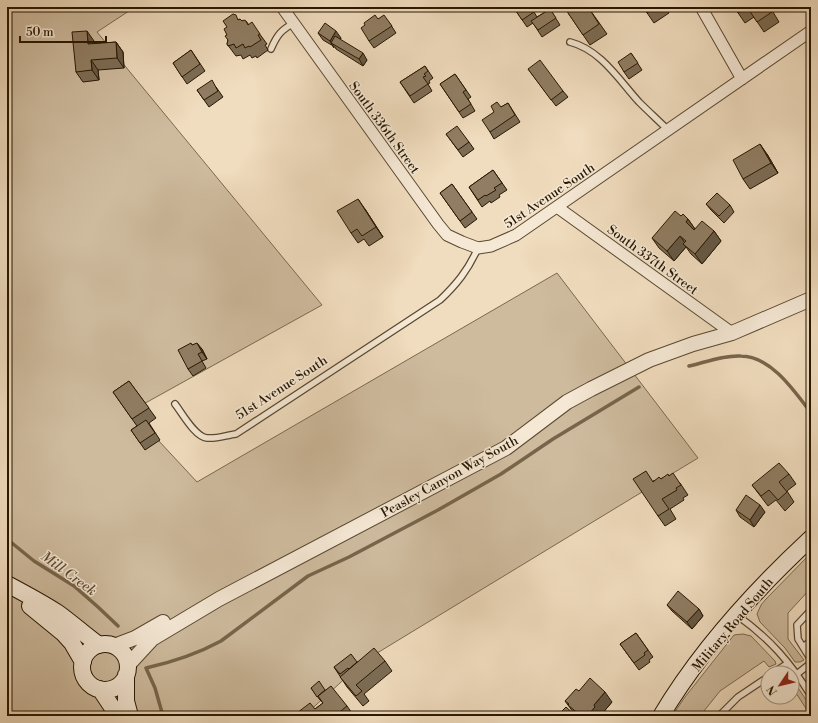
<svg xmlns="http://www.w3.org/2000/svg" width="818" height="723" viewBox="0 0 818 723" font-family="'Libre Bodoni',serif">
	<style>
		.green { fill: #cebb9e; stroke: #7a694f }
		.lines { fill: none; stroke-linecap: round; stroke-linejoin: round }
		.stream { stroke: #77654b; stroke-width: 3.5 }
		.service-casing { stroke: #594830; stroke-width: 8 }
		.minor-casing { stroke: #594830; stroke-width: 13 }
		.tertiary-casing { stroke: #594830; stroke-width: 16 }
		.secondary-casing { stroke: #271700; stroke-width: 18 }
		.service { stroke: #f5e8d5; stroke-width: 5.5 }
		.minor { stroke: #f5e8d5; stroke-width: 11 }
		.tertiary { stroke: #f5e8d5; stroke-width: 14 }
		.secondary { stroke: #f5e8d5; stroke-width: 16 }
		.wall { fill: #7c6c55; stroke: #271700 }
		.shaded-wall { fill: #655845; stroke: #271700 }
		.building { fill: #907d63; stroke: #271700 }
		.labels { text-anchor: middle; stroke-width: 3; stroke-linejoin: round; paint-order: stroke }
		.street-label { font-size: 13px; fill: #271700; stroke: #f5e8d5 }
		.water-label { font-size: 14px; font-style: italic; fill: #5c4b32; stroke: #f5e8d5 }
	</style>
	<rect width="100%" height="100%" fill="#f0dcbe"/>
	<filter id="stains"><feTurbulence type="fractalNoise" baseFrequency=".005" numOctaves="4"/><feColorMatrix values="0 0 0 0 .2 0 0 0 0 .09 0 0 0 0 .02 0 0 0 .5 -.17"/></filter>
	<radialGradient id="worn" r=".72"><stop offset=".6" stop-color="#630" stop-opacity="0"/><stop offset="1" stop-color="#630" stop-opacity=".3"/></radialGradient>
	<path class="green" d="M7,7H135L97,32L322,305L131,411L197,482L557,273L698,458L364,661L304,716H7Z
		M811,553V588L788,613V639L804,660L800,662H795L785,648L760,622L757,614L761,605L766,599Z
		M743,634L751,636L775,661L776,664L769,667L764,661L720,691L700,716H672L685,697L734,635Z
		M792,679L811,707V716L792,687Z"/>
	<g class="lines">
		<path class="stream" d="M689,366C706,362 724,355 741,356C771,356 795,392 811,413
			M7,539L34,561L74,586L98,607L118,626
			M163,716L155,688L146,668C173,662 197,654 221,641L308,576L349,557L438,510L501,474L553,439L639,387"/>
		<defs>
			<path id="service" d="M570,42C601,50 619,80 639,102C649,112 659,121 668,130
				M271,49C277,35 281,30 294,23
				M175,404C182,413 195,437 207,438C217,439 227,435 236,434L440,300C457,284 468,270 478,248
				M811,610L797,625L798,639L811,660
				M738,616C770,639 791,663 811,696
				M803,647L811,641
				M773,673L788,663
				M797,674L811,663
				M719,716L738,697L768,677"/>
			<path id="minor" d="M282,7L438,224L447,235L462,242L478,248L491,246L516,235L811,31
				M701,7L742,79
				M557,207L732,333"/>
			<path id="tertiary" d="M114,646L135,638L163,622
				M128,665L152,639L219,599L506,448L567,402L591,389L649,360L693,344L732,333L811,299"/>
			<path id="secondary" d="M7,584C24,593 41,602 58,613C72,623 85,635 99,645
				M30,606L63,633L72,643L83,662
				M82 667a23 23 0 1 1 46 0a23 23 0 1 1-46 0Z
				M126,675V701L130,716
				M100,689L118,716
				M661,716C701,649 754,591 811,538"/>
		</defs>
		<use href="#service" class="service-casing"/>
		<use href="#minor" class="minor-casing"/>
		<use href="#tertiary" class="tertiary-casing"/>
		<use href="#secondary" class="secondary-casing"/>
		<use href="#service" class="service"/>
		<use href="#minor" class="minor"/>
		<use href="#tertiary" class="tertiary"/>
		<use href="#secondary" class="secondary"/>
	</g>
	<path class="wall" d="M112,7H118L114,10Z
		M531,7L537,17L550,9L560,25L542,37L533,23L527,27L514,8Z
		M564,7H588L607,34L590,45Z
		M643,7H665L669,13L654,23Z
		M734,7H770L779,22L764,32L754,17L745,23Z
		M239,19L242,21H246L249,25L259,33L267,44L265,45L268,50L257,58L256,56L252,58L250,55L243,59L241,55L236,56L227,44L228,40L227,35Z
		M378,19L389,22L396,33L374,48L369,41Z
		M318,33L341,38L340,40L367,60L363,66L336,49L335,47L323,40Z
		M94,41V44L116,42L123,52L124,68L98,70L99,80L83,82L76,72Z
		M191,50L205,71L187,84L173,63Z
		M631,53L642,70L629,79L624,72Z
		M425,66L433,78L429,81L430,83L428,84L432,91L414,103L400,82Z
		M528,69L563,91L568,97L556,106Z
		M455,74L471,97L468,99L475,111L463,118L440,84Z
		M216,87L223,97L209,107L197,90Z
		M508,103L520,122L494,139L490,132L501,107Z
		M446,134L469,142L474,149L463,157Z
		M767,154L778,173L750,189L743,179Z
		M493,170L507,190L499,195L500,197L491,203L490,201L482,207L469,187Z
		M452,184L477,219L465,228L440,193Z
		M706,204L730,205L734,212L724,223L711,210Z
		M365,209L383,237L369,246L364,239L358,243L351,233Z
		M681,216L688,219L695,229L714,231L721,241L702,264L691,254L686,247L674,261L659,248L652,238Z
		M192,345L202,349L207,359L202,361L206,368L193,376L188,369Z
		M129,381L156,418L149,423L160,440L145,450L131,430L137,426L113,392Z
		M789,474L796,484L787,491L794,502L785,511L776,500L768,506L752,485Z
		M669,476L680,483L688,495L683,498L684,500L670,509L676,519L665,526L658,516L653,481Z
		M736,510L765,512L754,527L740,517Z
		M667,605L699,609L703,616L692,629L672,611Z
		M636,633L653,657L649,660L650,662L639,670L620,644Z
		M385,661L392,671L364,694L369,701L363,706L347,687L334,667L357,662Z
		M311,688L325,690L347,706L354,716H293L315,709L323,703L320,700Z
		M579,691L612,702L601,715L602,716H576L565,701Z"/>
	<path class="shaded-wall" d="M87,31L94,41L95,54L88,44Z
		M336,31L341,38L336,45L331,43L334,48L330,41Z
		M116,42L123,52L124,68L117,58Z
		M363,53L367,60L363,66L359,59Z
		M91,60L98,70L99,80L92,70Z
		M760,144L767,154L778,173L771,163Z
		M358,199L365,209L383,237L376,227Z
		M688,219L695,229L693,232L686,222Z
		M714,231L721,241L702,264L695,254Z
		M680,236L687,246L683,244L686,247L674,261L667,251Z
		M197,343L202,349L207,359L202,352Z
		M760,505L765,512L754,527L750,520Z
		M699,609L703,616L692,629L687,622Z
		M605,692L612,702L601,715L602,716H587L594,705Z"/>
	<path class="building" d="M516,7H530L534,12L522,20L514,8Z
		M564,7H588L599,24L583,35Z
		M643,7H656L647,13Z
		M734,7H747L738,13Z
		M747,7H769L772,12L757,22Z
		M550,9L556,18L538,30L531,21Z
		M233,14L236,15L238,20L240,19L242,21L244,20L246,21L248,25L252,22L260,34L258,35L261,40L250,47L249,46L245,48L243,44L236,48L234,44L228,46L227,44L228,40L225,36L227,35L224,29L227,27L223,21Z
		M375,15L378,19L384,15L392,26L369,41L361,28L365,25L364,23Z
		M325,23L336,31L330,41L318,33Z
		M87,31L88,44L116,42L117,58L91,60L92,70L76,72L72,32Z
		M335,36L363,53L359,59L331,43Z
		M191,50L200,64L182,77L173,63Z
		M631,53L638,63L624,72L618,62Z
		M540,60L563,91L551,100L528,69Z
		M425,66L428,71L424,74L426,76L423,77L428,84L410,96L400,82Z
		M455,74L466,90L463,92L471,104L459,112L440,84Z
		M212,80L218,91L204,100L197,90Z
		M497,102L501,107L508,103L515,115L490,132L482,120L494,112L491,106Z
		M457,126L469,142L458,150L446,134Z
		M760,144L771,163L743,179L733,160Z
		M493,170L502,183L494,188L496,190L486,196L485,195L478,200L469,187Z
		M452,184L472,212L460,221L440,193Z
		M717,193L730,205L719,216L706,204Z
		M358,199L376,227L362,236L357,229L351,233L337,211Z
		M675,211L681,216L683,214L688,219L686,222L694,230L702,221L714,231L695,254L683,244L686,241L680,236L667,251L652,238Z
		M191,343L192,345L197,343L202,352L198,354L202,361L188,369L178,350Z
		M129,381L149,408L132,419L113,392Z
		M146,420L155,433L140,443L131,430Z
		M779,463L789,474L779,482L787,492L778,500L769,490L761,496L752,485Z
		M646,471L653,482L659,477L661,479L668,474L669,476L673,473L681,485L676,488L677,490L662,499L669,509L658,516L633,479Z
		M746,495L760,505L750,520L736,510Z
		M678,591L699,609L687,622L667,605Z
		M636,633L648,650L644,653L645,655L634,663L620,644Z
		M374,648L385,661L356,685L362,691L356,696L340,677Z
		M351,654L357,662L349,669L348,668L340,674L334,667Z
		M590,678L605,692L594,705L595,707L587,716H581L568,705L569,704L565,701L576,689L579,691Z
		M319,681L325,690L318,696L317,697L311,688Z
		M331,686L347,706L336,715L337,716H293L310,703L315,709L323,703L318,696Z
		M566,707L576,716H563L564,715L561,712Z"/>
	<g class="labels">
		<g class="street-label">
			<text transform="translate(385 127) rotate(54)" y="5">South 336th Street</text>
			<text transform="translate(549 195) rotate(-34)" y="5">51st Avenue South</text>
			<text transform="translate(653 259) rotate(36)" y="5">South 337th Street</text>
			<text transform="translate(281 387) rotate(-33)" y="5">51st Avenue South</text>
			<text transform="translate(449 476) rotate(-29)" y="5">Peasley Canyon Way South</text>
			<text transform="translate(732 624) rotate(-50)" y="5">Military Road South</text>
		</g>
		<g class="water-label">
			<text transform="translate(69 573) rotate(36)" y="5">Mill Creek</text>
		</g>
	</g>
	<rect width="818" height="723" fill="none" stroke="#f0dcbe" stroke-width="24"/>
	<rect x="8" y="8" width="802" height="707" fill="none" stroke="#271700" stroke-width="2"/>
	<rect x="12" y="12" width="794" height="699" fill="none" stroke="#271700"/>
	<g transform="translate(780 685) rotate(235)"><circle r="19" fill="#f5e8d5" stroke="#a39480"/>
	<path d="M0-3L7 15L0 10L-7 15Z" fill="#8f2418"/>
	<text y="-6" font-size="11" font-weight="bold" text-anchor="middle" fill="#271700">N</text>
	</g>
	<path d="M20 36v6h86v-6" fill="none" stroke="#271700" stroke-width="2"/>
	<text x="26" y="36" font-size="12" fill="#271700" stroke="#f5e8d5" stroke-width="3" paint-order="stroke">50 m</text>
	<rect width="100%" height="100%" filter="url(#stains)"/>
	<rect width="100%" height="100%" fill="url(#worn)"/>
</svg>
